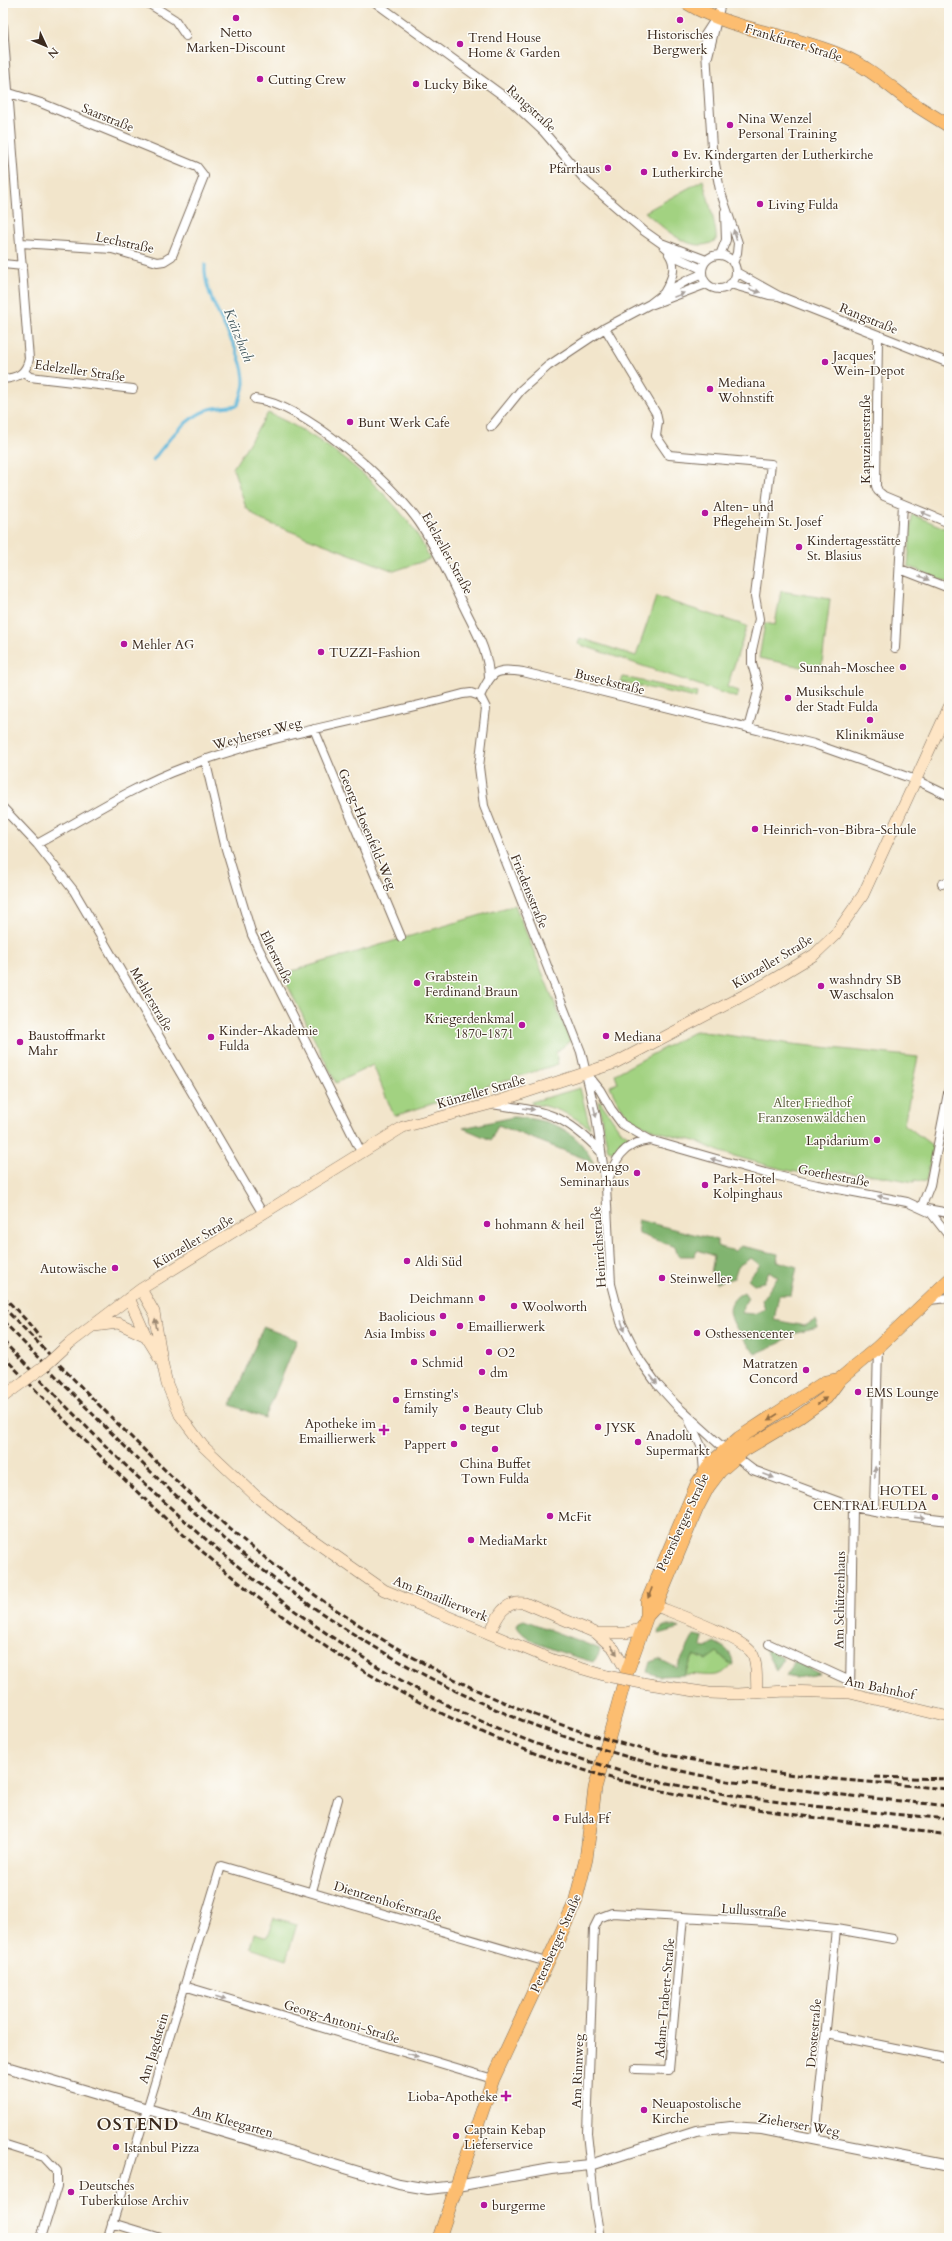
<svg xmlns="http://www.w3.org/2000/svg" width="952" height="2241" viewBox="0 0 952 2241" font-family="Cardo,serif">
	<style>
		.green { fill: #a2d281; stroke: #6e7e50 }
		.forest { fill: #81b46f; stroke: #5e6f46 }
		.lines { fill: none; stroke-linecap: round; stroke-linejoin: round }
		.stream { stroke: #5db7db; stroke-width: 3 }
		.minor-casing { stroke: #7b6b5b; stroke-width: 10 }
		.tertiary-casing { stroke: #7b6b5b; stroke-width: 12 }
		.secondary-casing { stroke: #7b6b5b; stroke-width: 12 }
		.primary-casing { stroke: #7b6b5b; stroke-width: 14 }
		.minor { stroke: #fff; stroke-width: 8 }
		.tertiary { stroke: #fff; stroke-width: 10 }
		.secondary { stroke: #fee5c5; stroke-width: 11 }
		.primary { stroke: #fcbd6f; stroke-width: 13 }
		.rail { stroke: #3b2a1e; stroke-width: 3; stroke-dasharray: 6 3; stroke-linecap: butt }
		.secondary-bridge-casing { stroke: #7b6b5b; stroke-width: 12; stroke-linecap: butt }
		.secondary-bridge { stroke: #fee5c5; stroke-width: 11 }
		.oneway { fill: #a79f9a }
		.oneway2 { fill: #9c8872 }
		.oneway3 { fill: #926c42 }
		.poi-dot { fill: #b5179e; stroke: #fdfcf7; stroke-width: 1.5 }
		.labels { text-anchor: middle; stroke-width: 3; stroke-linejoin: round; paint-order: stroke }
		.poi-label { font-size: 13px; fill: #3b2a1e; stroke: #fdfcf7; text-anchor: start }
		.street-label { font-size: 13px; fill: #3b2a1e; stroke: #fdfcf7 }
		.park-label { font-size: 13px; fill: #5a5c3c; stroke: #fdfcf7 }
		.water-label { font-size: 14px; font-style: italic; fill: #475b60; stroke: #fdfcf7 }
		.district-label { font-size: 17px; font-weight: bold; letter-spacing: 1px; fill: #3b2a1e; stroke: #fdfcf7 }
	</style>
	<rect width="100%" height="100%" fill="#fdfcf7"/>
	<filter id="ink" filterUnits="userSpaceOnUse"><feTurbulence type="fractalNoise" baseFrequency=".025" numOctaves="2"/><feDisplacementMap in="SourceGraphic" scale="8" xChannelSelector="R" yChannelSelector="G"/><feConvolveMatrix kernelMatrix="1 2 1 2 8 2 1 2 1" color-interpolation-filters="sRGB"/></filter>
	<filter id="wash" filterUnits="userSpaceOnUse"><feTurbulence type="fractalNoise" baseFrequency=".012" numOctaves="4" result="noise"/><feDisplacementMap in="SourceGraphic" scale="16" xChannelSelector="R" yChannelSelector="G"/><feGaussianBlur stdDeviation="0.9" result="paint"/><feColorMatrix in="noise" values="0 0 0 0 0 0 0 0 0 0 0 0 0 0 0 0 0 1.4 0 .05"/><feComposite in="paint" operator="in"/></filter>
	<g filter="url(#wash)">
		<rect width="100%" height="100%" fill="#f2e5cb"/>
		<path class="green" d="M703,180C706,192 718,231 716,240C692,257 663,227 645,212Z
			M268,413C322,436 374,478 410,524C418,534 424,547 430,559L394,571L261,520L246,508L233,468Z
			M912,514L949,530V583L908,566Z
			M781,591L830,599L821,671L759,658L765,623L775,625Z
			M656,597L747,626L727,687L739,691L737,698L578,644L580,638L636,656Z
			M623,677L697,693L696,698L621,682Z
			M515,905L570,1041L556,1052L558,1064L394,1116L373,1065L336,1083L282,974Z
			M696,1031L792,1044L918,1057L904,1124L933,1146L926,1182L915,1180L914,1182L858,1172L857,1174L833,1171L831,1176C800,1176 751,1161 721,1152C712,1149 704,1144 695,1141C675,1135 652,1132 634,1120C622,1112 616,1099 610,1086L618,1083L615,1074Z
			M580,1088L590,1128C570,1114 556,1107 532,1104L531,1102Z
			M598,1101H600L619,1129L633,1139L623,1143L615,1152L608,1150Z
			M717,1652L729,1663L733,1664C719,1683 702,1672 684,1675L694,1655Z
			M274,1918L297,1924L286,1960L250,1948L254,1933L268,1937Z"/>
		<path class="forest" d="M514,1117C552,1120 576,1128 594,1164L583,1158L498,1125L491,1140L463,1128Z
			M638,1220L717,1240V1246L735,1251L741,1246L778,1254L777,1261L797,1267L791,1295H779L774,1320L805,1326L815,1320L818,1328L792,1334L780,1343L755,1354C742,1335 713,1308 744,1292L748,1298L743,1306L742,1313L754,1314L765,1309L762,1300L778,1277L769,1271L764,1282L754,1284L748,1279L760,1265L751,1258L738,1266L734,1278L716,1283L711,1273L714,1256L698,1250L694,1256H678L675,1247L639,1234Z
			M263,1327L297,1340L265,1418L231,1405Z
			M524,1620L600,1649L598,1656L593,1662C575,1656 524,1644 517,1626L519,1622Z
			M664,1626H674L680,1628L659,1634L660,1629Z
			M694,1635L703,1637L701,1647L707,1648L714,1642C725,1648 732,1651 733,1664L729,1663L717,1652L706,1660L694,1655L684,1675L659,1676L647,1672L650,1662L659,1659L677,1668Z
			M764,1648L784,1658L776,1671Z
			M794,1661L820,1674L795,1678L786,1676Z"/>
		<g class="lines">
			<path class="stream" d="M153,460C168,440 183,420 207,410C216,406 229,407 238,405C240,399 243,391 244,384C246,348 202,304 205,264"/>
		</g>
	</g>
	<g filter="url(#ink)">
		<g class="lines">
			<defs>
				<path id="minor" d="M148,3L175,20L186,36
					M376,3L513,103L543,131L586,181L644,231L661,243L706,260
					M716,18L705,35L712,148L720,190L738,243L737,253L733,263
					M3,26L29,359C26,374 17,378 3,379
					M708,56L721,3
					M3,91L41,103L197,167L204,176L172,256L164,261L157,262L112,249L21,243
					M663,245L678,258L702,269
					M702 272a17 17 0 1 1 34 0a17 17 0 1 1-34 0Z
					M720,255L726,240L725,212
					M3,264L23,266
					M736,272L779,296L949,363
					M730,284L769,295L779,296
					M664,293C671,281 678,267 669,254
					M653,304L706,284
					M605,328L656,413L658,422L656,436L669,455L771,464L755,596L759,619L752,650V664L759,688L748,728
					M878,335L876,486L878,491L884,496L949,523
					M24,372L30,377L133,389
					M255,399C305,405 390,481 419,522C437,548 450,579 464,607C475,630 489,652 489,678
					M491,427L521,390L548,366L605,328L650,304L663,294L686,281L702,274
					M900,569L949,588
					M895,648L903,504
					M480,696C492,671 495,668 523,672L814,744L916,780L949,796
					M314,729L401,937
					M205,759L226,849L252,935L361,1152
					M3,808L37,844L74,891L263,1214
					M37,844C85,818 133,786 185,767C274,733 371,719 463,694L471,693L480,696L486,708L479,767L484,806L581,1052L596,1116L606,1186L611,1284L621,1322L640,1360L657,1384L676,1405L719,1444L753,1470L853,1507L897,1515L949,1521
					M942,884L949,881
					M587,1074L600,1090L611,1109L622,1124L650,1140L765,1173L817,1185L907,1202L931,1213L949,1236
					M491,1104C546,1112 561,1111 601,1152
					M607,1184C614,1160 623,1143 650,1140
					M921,1208L930,1185L949,1088
					M927,1209L949,1213
					M929,1300L949,1298
					M689,1420L702,1448L704,1472
					M874,1511L878,1347
					M769,1644L850,1681
					M850,1693L853,1507
					M312,1891L338,1799
					M184,1986L493,2079
					M826,2034L949,2059
					M635,2069L669,2070L683,1917
					M815,2139L836,1929
					M3,2144L44,2157L57,2171V2186L41,2238
					M112,2223L161,2238
					M108,2238L221,1866L547,1962
					M600,2238L595,2208L587,2133L594,1928L599,1918L612,1913L770,1922L836,1929L893,1939"/>
				<path id="tertiary" d="M3,2066L399,2184L428,2189L457,2186L551,2169L590,2165L696,2131L730,2127L762,2129L949,2166"/>
				<path id="secondary" d="M141,1289L154,1312L162,1361L167,1384L180,1415L203,1446L258,1498L293,1526L384,1590L553,1660L607,1676
					M129,1298L146,1336L159,1357
					M94,1326L118,1323L146,1336
					M70,1343L141,1289L403,1127L490,1104L615,1063L769,982L814,955L835,935L863,895L949,707
					M3,1397L11,1391
					M656,1606C676,1614 741,1637 752,1653C758,1663 756,1682 757,1693
					M490,1633C497,1617 504,1600 525,1603L596,1633L614,1649L627,1672
					M596,1633H626L643,1628
					M642,1683L709,1693L738,1694L786,1691L850,1693L949,1717"/>
				<path id="primary" d="M687,3C735,32 792,34 842,56C867,66 887,84 908,100C921,109 935,117 949,126
					M647,1616L656,1606L697,1508L708,1487L720,1471L744,1450L798,1418L826,1398L840,1379L878,1347L949,1280
					M439,2238L493,2079L575,1903L586,1859L595,1788L627,1672L647,1616V1602L697,1484L711,1463L739,1438L825,1382L840,1379"/>
			</defs>
			<use href="#minor" class="minor-casing"/>
			<use href="#tertiary" class="tertiary-casing"/>
			<use href="#secondary" class="secondary-casing"/>
			<use href="#primary" class="primary-casing"/>
			<use href="#minor" class="minor"/>
			<use href="#tertiary" class="tertiary"/>
			<use href="#secondary" class="secondary"/>
			<use href="#primary" class="primary"/>
			<path class="rail" d="M3,1296L27,1321L40,1338
				M3,1307C70,1375 136,1445 207,1509C333,1621 479,1709 643,1749C743,1774 847,1780 949,1789
				M3,1321C102,1424 201,1531 320,1612C439,1693 567,1747 708,1777C731,1783 755,1784 779,1787C836,1795 892,1800 949,1806
				M3,1341C175,1521 346,1689 591,1762C610,1767 629,1775 649,1779C748,1802 848,1810 949,1819
				M3,1356C107,1465 220,1581 348,1661C422,1708 503,1745 587,1771C704,1807 828,1819 949,1835
				M875,1777L949,1779"/>
			<defs>
				<path id="secondary-bridge" d="M11,1391L45,1366L70,1343
					M607,1676L642,1683"/>
			</defs>
			<use href="#secondary-bridge" class="secondary-bridge-casing"/>
			<use href="#secondary-bridge" class="secondary-bridge"/>
		</g>
		<defs><path id="oneway-solid" d="M-6-.8H1V-3.2L6.5 0L1 3.2V.8H-6Z"/></defs>
		<g class="oneway">
			<use href="#oneway-solid" transform="translate(735 235) rotate(-106)"/>
			<use href="#oneway-solid" transform="translate(755 291) rotate(16)"/>
			<use href="#oneway-solid" transform="translate(679 295) rotate(-22)"/>
			<use href="#oneway-solid" transform="translate(926 514) rotate(-158)"/>
			<use href="#oneway-solid" transform="translate(924 578) rotate(22)"/>
			<use href="#oneway-solid" transform="translate(529 1109) rotate(7)"/>
			<use href="#oneway-solid" transform="translate(595 1112) rotate(77)"/>
			<use href="#oneway-solid" transform="translate(716 1160) rotate(-164)"/>
			<use href="#oneway-solid" transform="translate(883 1197) rotate(-169)"/>
			<use href="#oneway-solid" transform="translate(623 1326) rotate(70)"/>
			<use href="#oneway-solid" transform="translate(654 1380) rotate(52)"/>
			<use href="#oneway-solid" transform="translate(875 1472) rotate(-88)"/>
			<use href="#oneway-solid" transform="translate(769 1476) rotate(21)"/>
			<use href="#oneway-solid" transform="translate(920 1518) rotate(6)"/>
			<use href="#oneway-solid" transform="translate(221 1998) rotate(17)"/>
			<use href="#oneway-solid" transform="translate(413 2055) rotate(17)"/>
		</g>
		<g class="oneway2">
			<use href="#oneway-solid" transform="translate(156 1324) rotate(-99)"/>
			<use href="#oneway-solid" transform="translate(614 1650) rotate(54)"/>
		</g>
		<g class="oneway3">
			<use href="#oneway-solid" transform="translate(822 1401) rotate(-36)"/>
			<use href="#oneway-solid" transform="translate(773 1417) rotate(147)"/>
			<use href="#oneway-solid" transform="translate(650 1593) rotate(111)"/>
		</g>
	</g>
	<g class="poi-dot">
		<circle cx="236" cy="18" r="4"/>
		<circle cx="680" cy="20" r="4"/>
		<circle cx="460" cy="44" r="4"/>
		<circle cx="260" cy="79" r="4"/>
		<circle cx="416" cy="84" r="4"/>
		<circle cx="730" cy="125" r="4"/>
		<circle cx="675" cy="154" r="4"/>
		<circle cx="608" cy="168" r="4"/>
		<circle cx="644" cy="172" r="4"/>
		<circle cx="760" cy="204" r="4"/>
		<circle cx="825" cy="362" r="4"/>
		<circle cx="710" cy="389" r="4"/>
		<circle cx="350" cy="422" r="4"/>
		<circle cx="705" cy="513" r="4"/>
		<circle cx="799" cy="547" r="4"/>
		<circle cx="124" cy="644" r="4"/>
		<circle cx="321" cy="652" r="4"/>
		<circle cx="903" cy="667" r="4"/>
		<circle cx="788" cy="698" r="4"/>
		<circle cx="870" cy="720" r="4"/>
		<circle cx="755" cy="829" r="4"/>
		<circle cx="417" cy="983" r="4"/>
		<circle cx="821" cy="986" r="4"/>
		<circle cx="522" cy="1025" r="4"/>
		<circle cx="606" cy="1036" r="4"/>
		<circle cx="211" cy="1037" r="4"/>
		<circle cx="20" cy="1042" r="4"/>
		<circle cx="877" cy="1140" r="4"/>
		<circle cx="637" cy="1173" r="4"/>
		<circle cx="705" cy="1185" r="4"/>
		<circle cx="487" cy="1224" r="4"/>
		<circle cx="407" cy="1261" r="4"/>
		<circle cx="115" cy="1268" r="4"/>
		<circle cx="662" cy="1278" r="4"/>
		<circle cx="482" cy="1298" r="4"/>
		<circle cx="514" cy="1306" r="4"/>
		<circle cx="443" cy="1316" r="4"/>
		<circle cx="460" cy="1326" r="4"/>
		<circle cx="433" cy="1333" r="4"/>
		<circle cx="697" cy="1333" r="4"/>
		<circle cx="489" cy="1352" r="4"/>
		<circle cx="414" cy="1362" r="4"/>
		<circle cx="806" cy="1370" r="4"/>
		<circle cx="482" cy="1372" r="4"/>
		<circle cx="858" cy="1392" r="4"/>
		<circle cx="396" cy="1400" r="4"/>
		<circle cx="466" cy="1409" r="4"/>
		<circle cx="463" cy="1427" r="4"/>
		<circle cx="598" cy="1427" r="4"/>
		<path d="M382 1424h4v4h4v4h-4v4h-4v-4h-4v-4h4z"/>
		<circle cx="638" cy="1442" r="4"/>
		<circle cx="454" cy="1444" r="4"/>
		<circle cx="495" cy="1449" r="4"/>
		<circle cx="935" cy="1497" r="4"/>
		<circle cx="550" cy="1516" r="4"/>
		<circle cx="471" cy="1540" r="4"/>
		<circle cx="556" cy="1818" r="4"/>
		<path d="M504 2090h4v4h4v4h-4v4h-4v-4h-4v-4h4z"/>
		<circle cx="644" cy="2110" r="4"/>
		<circle cx="456" cy="2136" r="4"/>
		<circle cx="116" cy="2147" r="4"/>
		<circle cx="71" cy="2192" r="4"/>
		<circle cx="484" cy="2205" r="4"/>
	</g>
	<g class="labels">
		<g class="poi-label">
			<text x="236" y="37" text-anchor="middle">Netto<tspan x="236" dy="15">Marken-Discount</tspan></text>
			<text x="680" y="39" text-anchor="middle">Historisches<tspan x="680" dy="15">Bergwerk</tspan></text>
			<text x="468" y="42">Trend House<tspan x="468" dy="15">Home &amp; Garden</tspan></text>
			<text x="268" y="84">Cutting Crew</text>
			<text x="424" y="89">Lucky Bike</text>
			<text x="738" y="123">Nina Wenzel<tspan x="738" dy="15">Personal Training</tspan></text>
			<text x="683" y="159">Ev. Kindergarten der Lutherkirche</text>
			<text x="600" y="173" text-anchor="end">Pfarrhaus</text>
			<text x="652" y="177">Lutherkirche</text>
			<text x="768" y="209">Living Fulda</text>
			<text x="833" y="360">Jacques'<tspan x="833" dy="15">Wein-Depot</tspan></text>
			<text x="718" y="387">Mediana<tspan x="718" dy="15">Wohnstift</tspan></text>
			<text x="358" y="427">Bunt Werk Cafe</text>
			<text x="713" y="511">Alten- und<tspan x="713" dy="15">Pflegeheim St. Josef</tspan></text>
			<text x="807" y="545">Kindertagesstätte<tspan x="807" dy="15">St. Blasius</tspan></text>
			<text x="132" y="649">Mehler AG</text>
			<text x="329" y="657">TUZZI-Fashion</text>
			<text x="895" y="672" text-anchor="end">Sunnah-Moschee</text>
			<text x="796" y="696">Musikschule<tspan x="796" dy="15">der Stadt Fulda</tspan></text>
			<text x="870" y="739" text-anchor="middle">Klinikmäuse</text>
			<text x="763" y="834">Heinrich-von-Bibra-Schule</text>
			<text x="425" y="981">Grabstein<tspan x="425" dy="15">Ferdinand Braun</tspan></text>
			<text x="829" y="984">washndry SB<tspan x="829" dy="15">Waschsalon</tspan></text>
			<text x="514" y="1023" text-anchor="end">Kriegerdenkmal<tspan x="514" dy="15">1870-1871</tspan></text>
			<text x="219" y="1035">Kinder-Akademie<tspan x="219" dy="15">Fulda</tspan></text>
			<text x="28" y="1040">Baustoffmarkt<tspan x="28" dy="15">Mahr</tspan></text>
			<text x="614" y="1041">Mediana</text>
			<text x="869" y="1145" text-anchor="end">Lapidarium</text>
			<text x="629" y="1171" text-anchor="end">Movengo<tspan x="629" dy="15">Seminarhaus</tspan></text>
			<text x="713" y="1183">Park-Hotel<tspan x="713" dy="15">Kolpinghaus</tspan></text>
			<text x="495" y="1229">hohmann &amp; heil</text>
			<text x="415" y="1266">Aldi Süd</text>
			<text x="107" y="1273" text-anchor="end">Autowäsche</text>
			<text x="670" y="1283">Steinweller</text>
			<text x="474" y="1303" text-anchor="end">Deichmann</text>
			<text x="522" y="1311">Woolworth</text>
			<text x="435" y="1321" text-anchor="end">Baolicious</text>
			<text x="468" y="1331">Emaillierwerk</text>
			<text x="425" y="1338" text-anchor="end">Asia Imbiss</text>
			<text x="705" y="1338">Osthessencenter</text>
			<text x="497" y="1357">O2</text>
			<text x="422" y="1367">Schmid</text>
			<text x="798" y="1368" text-anchor="end">Matratzen<tspan x="798" dy="15">Concord</tspan></text>
			<text x="490" y="1377">dm</text>
			<text x="866" y="1397">EMS Lounge</text>
			<text x="404" y="1398">Ernsting's<tspan x="404" dy="15">family</tspan></text>
			<text x="474" y="1414">Beauty Club</text>
			<text x="376" y="1428" text-anchor="end">Apotheke im<tspan x="376" dy="15">Emaillierwerk</tspan></text>
			<text x="471" y="1432">tegut</text>
			<text x="606" y="1432">JYSK</text>
			<text x="646" y="1440">Anadolu<tspan x="646" dy="15">Supermarkt</tspan></text>
			<text x="446" y="1449" text-anchor="end">Pappert</text>
			<text x="495" y="1468" text-anchor="middle">China Buffet<tspan x="495" dy="15">Town Fulda</tspan></text>
			<text x="927" y="1495" text-anchor="end">HOTEL<tspan x="927" dy="15">CENTRAL FULDA</tspan></text>
			<text x="558" y="1521">McFit</text>
			<text x="479" y="1545">MediaMarkt</text>
			<text x="564" y="1823">Fulda Ff</text>
			<text x="498" y="2101" text-anchor="end">Lioba-Apotheke</text>
			<text x="652" y="2108">Neuapostolische<tspan x="652" dy="15">Kirche</tspan></text>
			<text x="464" y="2134">Captain Kebap<tspan x="464" dy="15">Lieferservice</tspan></text>
			<text x="124" y="2152">Istanbul Pizza</text>
			<text x="79" y="2190">Deutsches<tspan x="79" dy="15">Tuberkulose Archiv</tspan></text>
			<text x="492" y="2210">burgerme</text>
		</g>
		<g class="street-label">
			<text transform="translate(794 42) rotate(17)" y="5">Frankfurter Straße</text>
			<text transform="translate(532 108) rotate(43)" y="5">Rangstraße</text>
			<text transform="translate(108 117) rotate(22)" y="5">Saarstraße</text>
			<text transform="translate(125 242) rotate(12)" y="5">Lechstraße</text>
			<text transform="translate(869 318) rotate(22)" y="5">Rangstraße</text>
			<text transform="translate(80 370) rotate(8)" y="5">Edelzeller Straße</text>
			<text transform="translate(865 439) rotate(-90)" y="5">Kapuzinerstraße</text>
			<text transform="translate(448 553) rotate(61)" y="5">Edelzeller Straße</text>
			<text transform="translate(610 681) rotate(14)" y="5">Buseckstraße</text>
			<text transform="translate(257 733) rotate(-15)" y="5">Weyherser Weg</text>
			<text transform="translate(368 829) rotate(67)" y="5">Georg-Hosenfeld-Weg</text>
			<text transform="translate(530 891) rotate(68)" y="5">Friedensstraße</text>
			<text transform="translate(277 957) rotate(64)" y="5">Ellerstraße</text>
			<text transform="translate(772 961) rotate(-31)" y="5">Künzeller Straße</text>
			<text transform="translate(152 999) rotate(60)" y="5">Mehlerstraße</text>
			<text transform="translate(481 1091) rotate(-16)" y="5">Künzeller Straße</text>
			<text transform="translate(834 1175) rotate(11)" y="5">Goethestraße</text>
			<text transform="translate(193 1241) rotate(-31)" y="5">Künzeller Straße</text>
			<text transform="translate(598 1247) rotate(-94)" y="5">Heinrichstraße</text>
			<text transform="translate(682 1522) rotate(-65)" y="5">Petersberger Straße</text>
			<text transform="translate(441 1598) rotate(22)" y="5">Am Emaillierwerk</text>
			<text transform="translate(839 1600) rotate(-89)" y="5">Am Schützenhaus</text>
			<text transform="translate(880 1687) rotate(12)" y="5">Am Bahnhof</text>
			<text transform="translate(388 1901) rotate(17)" y="5">Dientzenhoferstraße</text>
			<text transform="translate(754 1910) rotate(4)" y="5">Lullusstraße</text>
			<text transform="translate(555 1943) rotate(-66)" y="5">Petersberger Straße</text>
			<text transform="translate(664 1998) rotate(-85)" y="5">Adam-Trabert-Straße</text>
			<text transform="translate(342 2021) rotate(17)" y="5">Georg-Antoni-Straße</text>
			<text transform="translate(813 2033) rotate(-85)" y="5">Drostestraße</text>
			<text transform="translate(153 2048) rotate(-73)" y="5">Am Jagdstein</text>
			<text transform="translate(577 2071) rotate(-88)" y="5">Am Rinnweg</text>
			<text transform="translate(233 2121) rotate(16)" y="5">Am Kleegarten</text>
			<text transform="translate(799 2124) rotate(10)" y="5">Zieherser Weg</text>
		</g>
		<g class="park-label">
			<text x="812" y="1107">Alter Friedhof<tspan x="812" dy="15">Franzosenwäldchen</tspan></text>
		</g>
		<g class="water-label">
			<text transform="translate(239 335) rotate(68)" y="5">Krätzbach</text>
		</g>
		<g class="district-label">
			<text x="138" y="2130">OSTEND</text>
		</g>
	</g>
	<rect width="952" height="2241" fill="none" stroke="#fdfcf7" stroke-width="16"/>
	<g transform="translate(46 46) rotate(134)" stroke="#fdfcf7" stroke-width="3" paint-order="stroke">
	<path d="M0-3L7 15L0 10L-7 15Z" fill="#3b2a1e"/>
	<text y="-6" font-size="11" font-weight="bold" text-anchor="middle" fill="#3b2a1e">N</text>
	</g>
</svg>
